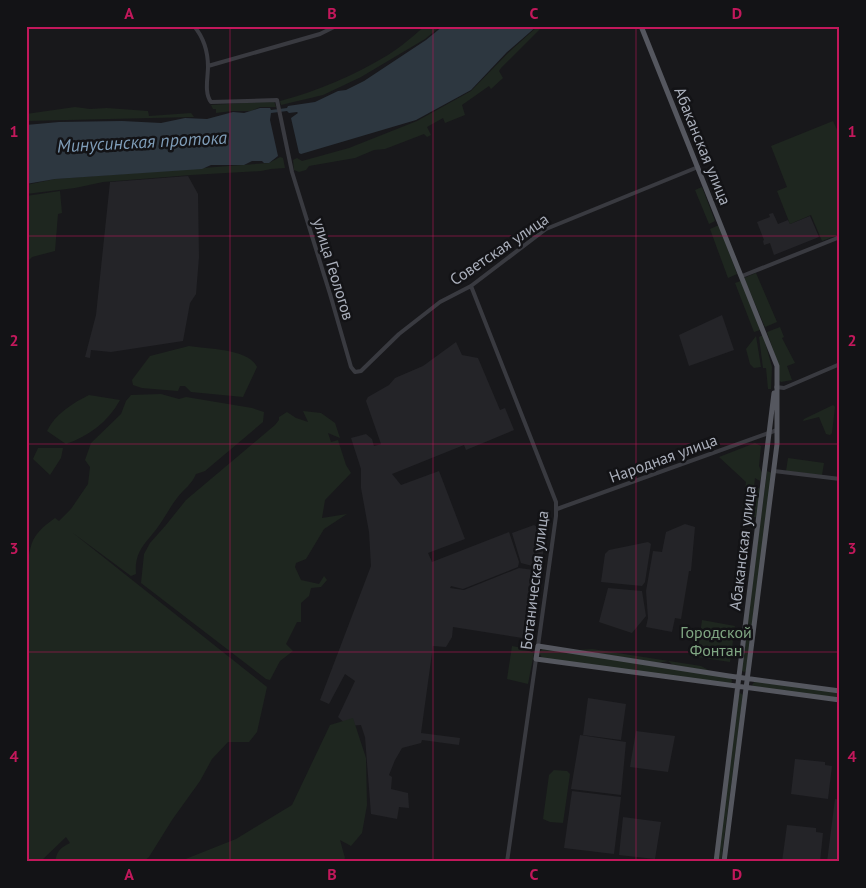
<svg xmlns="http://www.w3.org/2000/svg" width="866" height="888" viewBox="0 0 866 888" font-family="'PT Sans',sans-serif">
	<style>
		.built { fill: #242428 }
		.green { fill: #1e261f }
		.water { fill: #2d3740 }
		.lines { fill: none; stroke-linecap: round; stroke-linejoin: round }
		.minor { stroke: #393a40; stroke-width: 4 }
		.major { stroke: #55575f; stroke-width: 5 }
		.grid { fill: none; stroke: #c2185b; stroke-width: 1; stroke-opacity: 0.55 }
		.labels { text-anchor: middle; stroke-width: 5; stroke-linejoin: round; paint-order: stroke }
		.street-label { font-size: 16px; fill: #aaafbb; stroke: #131316 }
		.park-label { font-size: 16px; fill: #80a783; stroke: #131316 }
		.water-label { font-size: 18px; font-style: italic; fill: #7f9db8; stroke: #131316 }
		.neatline { fill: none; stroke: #c2185b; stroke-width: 2 }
		.grid-label { font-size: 16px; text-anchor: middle; font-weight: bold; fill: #c2185b }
	</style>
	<rect width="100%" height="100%" fill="#18181b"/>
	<path class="built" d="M188,176L198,194L199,257L196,294L190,303L183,341L111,352L91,350L90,358L85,357L96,315L110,182Z
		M773,213L778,224L788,220L790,224L810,216L819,237L774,255L770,243L764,245L763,241L764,240L757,222L770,217L769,214Z
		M722,315L734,350L689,366L679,335Z
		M456,342L462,355L478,358L500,410L505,408L514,430L466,450L464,445L392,474L401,485L439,471L465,539L428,553L432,562L509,532L519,562L518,567L463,589L451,586L450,588L464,590L519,568L541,571L529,639L453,627L452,637L446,647L433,646L421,733L460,738L459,745L422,740L421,743L402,748L395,760L389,775L392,777L391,789L408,793L409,808L399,807L397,819L371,814L365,737L361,725L348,726L338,717L355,681L345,674L329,704L320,700L371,566L369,532L361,488V469L351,438L366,434L372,439L374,446L381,444L366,401L368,397L389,385L395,378L423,366Z
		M685,524L695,527L691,571H689L681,619L675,618L672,632L646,627L648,618L646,591L653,551L662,552L666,532Z
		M534,525L547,534L540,568L521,563L512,533Z
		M648,542L651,544L645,582L642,586L601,582L605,554L609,550Z
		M608,588L642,591L646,616L632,633L599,622Z
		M588,698L626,704L621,740L583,735Z
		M636,731L675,736L668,772L630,767Z
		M580,735L626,742L621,795L571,789Z
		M795,759L825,762V765L832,766L828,799L791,794Z
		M572,791L621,797L614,854L564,848Z
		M835,799L840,800V862H827Z
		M623,817L661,822L655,859L619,855Z
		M787,825L816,828V832L823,833L820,862H782Z"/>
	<path class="green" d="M425,26H441L425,39L361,77L323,95L281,105L280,101C318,91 355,75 388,55C401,47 413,36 425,26Z
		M538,26H543L501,68L499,71L503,78L491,89L489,86L462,105L465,115L445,123L443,118L427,127L431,135L427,137L424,134L385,149L374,150L355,158L309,166L306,170L299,172L294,170L293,160L297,158L302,161L349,148L417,121L471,91L508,53Z
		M274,101L276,107H260L251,111H232L216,113V109H213L211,105Z
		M75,107L90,109L107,108L148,111L149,116L191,113L194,117L26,121V114Z
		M833,121L840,136V234L822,241L811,215L790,224L777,191L787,187L771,146Z
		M280,157L283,158L285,168L271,169L261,171L191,175L103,182L75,188L26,194V185L55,179L269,163Z
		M702,187L715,221L709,224L695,190Z
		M60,191L62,213L58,214L55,251L32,257L28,261L26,259V196Z
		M719,225L737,274L728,278L710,229Z
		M756,273L777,322L765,327L744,278Z
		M741,281L760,330L754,332L735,283Z
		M780,327L784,337L782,338L795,363L787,366L792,380L781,382L778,379V364L767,332Z
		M763,335L772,367L771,389H768L766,368H763L759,337Z
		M756,336L761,367L754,368L750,364L746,349Z
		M189,346C208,349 249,349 257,367L243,397L191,392L185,386H180L178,391L142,388L133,385L132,380L150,356Z
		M161,394L179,399L186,397L252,408L264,412L263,422L205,471L196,474C192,484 184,489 177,498C171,506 166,515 160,524C148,542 134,549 136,574L131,576L73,533L267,687L257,732L249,742H228L212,759L200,781L172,820L149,857L143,862H55C57,851 60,848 70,843L66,837L41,861L26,862V570C29,564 28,557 30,550C33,534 43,527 55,518L59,521L71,509L88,484L90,467L85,460L91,443L121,414L126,401L131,395Z
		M89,395L120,400C108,422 89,436 66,444L47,431C55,414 73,403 89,395Z
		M833,405L835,407L832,433L830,435L826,434L819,417L803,421L804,419Z
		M303,411L321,413L335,423L340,438L328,433L331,442L338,440L346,465L351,473L325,500L322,518L347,514L324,529L306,559L296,563L295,567L301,580L319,584L324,576L327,580L321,587L311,588L309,596L301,603V622H297L286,644L293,651L280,661L270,680L266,679L141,583L144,554L150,543L166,525L186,500L275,425L279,420V417L287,412L296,418L308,422Z
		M755,443L761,446L759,466L762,473L760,481L755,478L754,487L759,488L760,492L756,517L751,516L748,513L742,511L746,482L719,457Z
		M38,448H63L61,458L50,475L33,459Z
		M788,458L824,463L822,475L786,471Z
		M767,471L772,473L746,671L744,672L741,670Z
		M702,620L735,626L730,662L697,657Z
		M512,646L528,649L534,653L528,684L507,679Z
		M544,648L731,678L732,681L731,684L542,658L539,652Z
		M592,649L701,666L710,671L673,665L668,661L659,663L579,650Z
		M755,681L840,692V698L754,688L752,685Z
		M740,693L743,695L721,862H717L738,694Z
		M353,718L366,758L367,805L362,833L351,846L340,840L345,858L342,862H178L236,839L292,805L330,725Z
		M554,770L567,771L570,774L563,823L550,822L543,819L549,775Z"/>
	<path class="water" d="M443,26H537L507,52L471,90L416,120L301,154L299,153L291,118L298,113L297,112L289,113L287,111L271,113L270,120L278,156L269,163H264L262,161H252L244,165H211L202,169L55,179L26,184V125L59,122L122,121L161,123L185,118L207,119L233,112L244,113L260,108H270L271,110L287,108L288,106L315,102L338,91L346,90L364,81L426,40Z"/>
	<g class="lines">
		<path class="minor" d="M194,26C204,38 208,51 208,67C208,77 204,93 211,102L277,100L292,172L330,294L351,367L355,372L361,371L399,334L440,302L471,286L546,229L698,167
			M208,66L320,34L336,26
			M742,276L840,237
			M471,286L556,502V516L538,646
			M776,387L784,388L840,364
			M774,471L840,479
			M557,509L777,430
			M507,862L536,659"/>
		<path class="major" d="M641,26L777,366V444L724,862
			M840,691L729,676L538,646L536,659L840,700
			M716,862L774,393"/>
	</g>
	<path class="grid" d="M230,26V862M433,26V862M636,26V862M26,236H840M26,444H840M26,652H840"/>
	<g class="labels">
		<g class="street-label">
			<text transform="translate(703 146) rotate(68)" y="6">Абаканская улица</text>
			<text transform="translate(499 249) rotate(-34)" y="6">Советская улица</text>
			<text transform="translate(334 269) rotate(73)" y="6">улица Геологов</text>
			<text transform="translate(663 458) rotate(-20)" y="6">Народная улица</text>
			<text transform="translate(742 548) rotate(-83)" y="6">Абаканская улица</text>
			<text transform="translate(534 580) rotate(-83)" y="6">Ботаническая улица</text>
		</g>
		<g class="park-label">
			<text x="716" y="638">Городской<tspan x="716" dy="18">Фонтан</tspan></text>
		</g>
		<g class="water-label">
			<text transform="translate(142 142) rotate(-3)" y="6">Минусинская протока</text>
		</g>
	</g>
	<rect width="866" height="888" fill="none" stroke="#131316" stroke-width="55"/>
	<rect x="28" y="28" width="810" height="832" class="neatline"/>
	<g class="grid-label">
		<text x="129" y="19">A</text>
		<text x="332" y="19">B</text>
		<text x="534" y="19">C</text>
		<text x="737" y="19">D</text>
		<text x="14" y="137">1</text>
		<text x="852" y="137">1</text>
		<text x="14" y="346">2</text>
		<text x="852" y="346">2</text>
		<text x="14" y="554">3</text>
		<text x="852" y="554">3</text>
		<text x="14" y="762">4</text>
		<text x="852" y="762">4</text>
		<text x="129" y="880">A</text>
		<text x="332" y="880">B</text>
		<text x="534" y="880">C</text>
		<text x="737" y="880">D</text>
	</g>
</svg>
